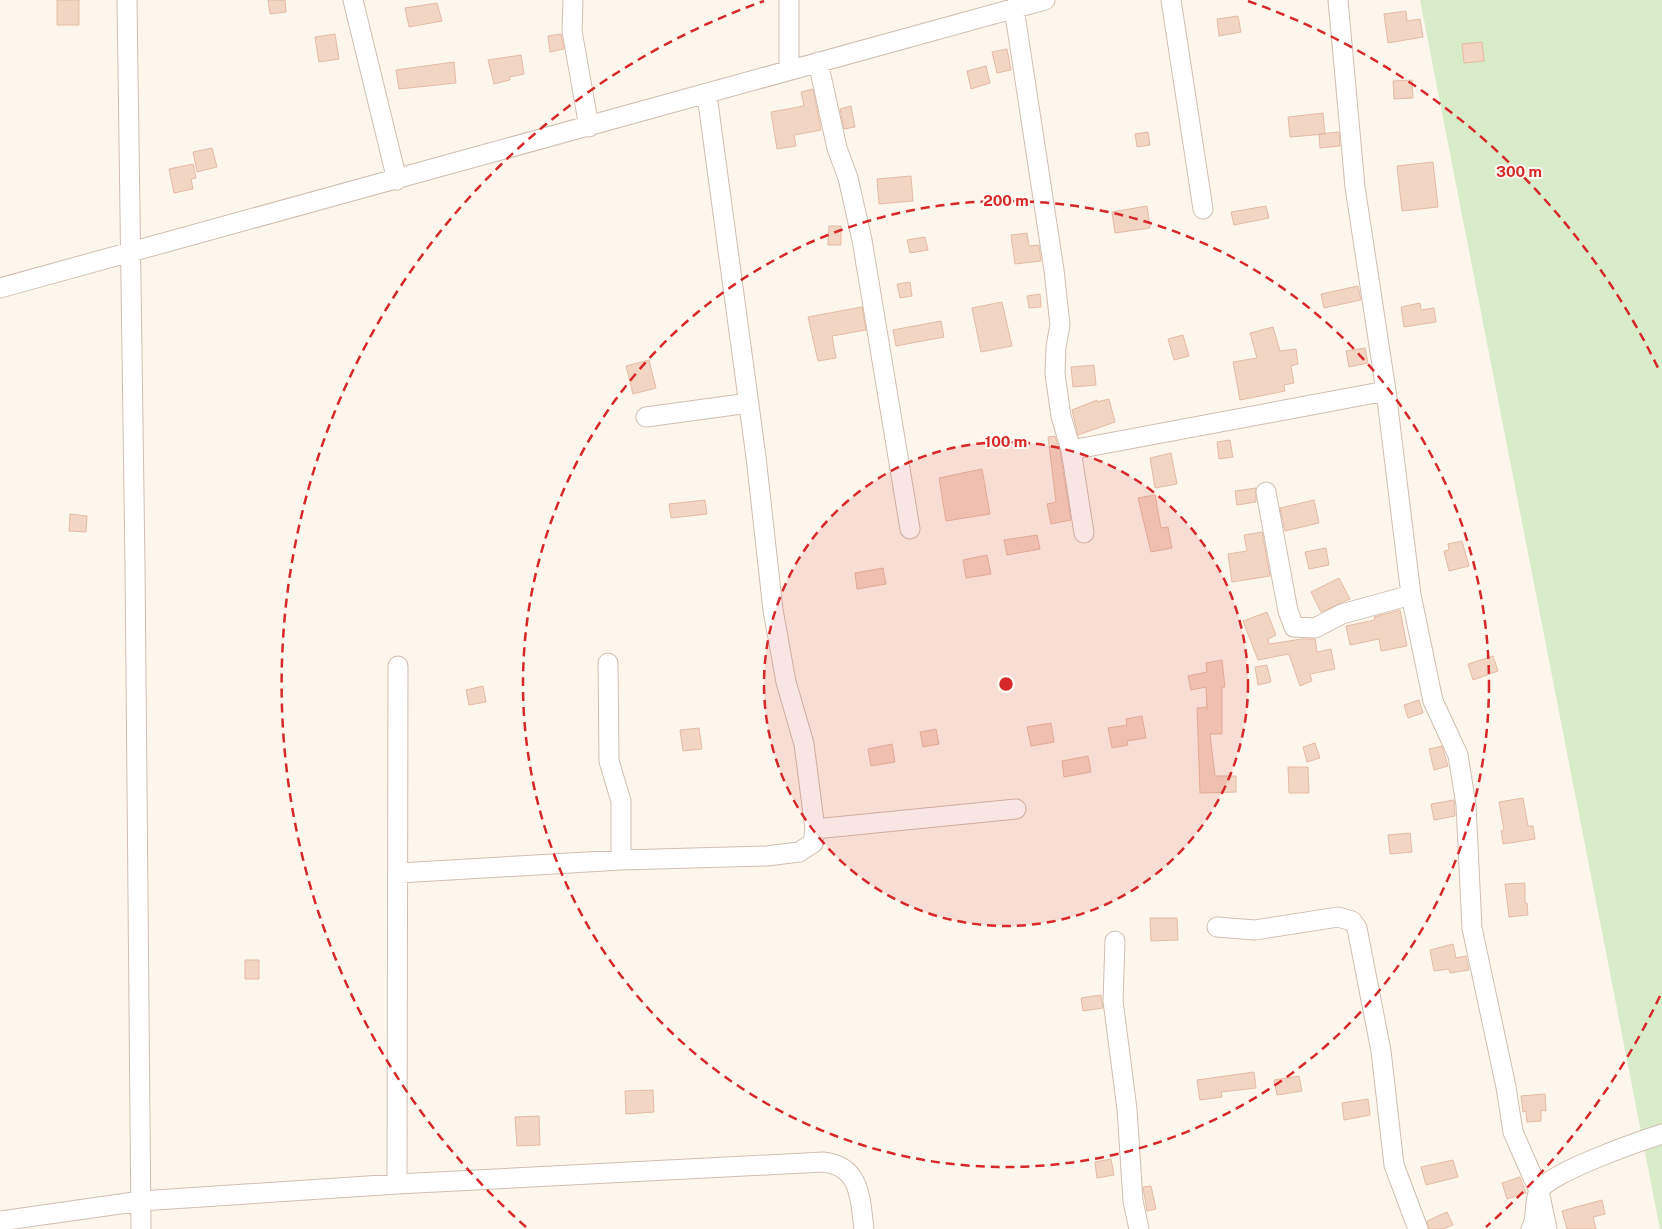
<svg xmlns="http://www.w3.org/2000/svg" width="1662" height="1229" viewBox="0 0 1662 1229" font-family="'Public Sans',sans-serif">
	<style>
		.green { fill: #d8ecc9 }
		.building { fill: #f3d5c3; stroke: #e6bba3 }
		.lines { fill: none; stroke-linecap: round; stroke-linejoin: round }
		.minor-casing { stroke: #d1beb0; stroke-width: 21 }
		.minor { stroke: #fff; stroke-width: 19 }
		.ring { fill: none; stroke: #d62828; stroke-width: 2.5; stroke-dasharray: 9 6 }
		.centre { fill: #d62828; stroke: #fffaf3; stroke-width: 2.5 }
		.ring-label { font-size: 15px; text-anchor: middle; font-weight: bold; fill: #d62828; stroke: #fffaf3; stroke-width: 4; stroke-linejoin: round; paint-order: stroke }
	</style>
	<rect width="100%" height="100%" fill="#fdf6ec"/>
	<path class="green" d="M1420,0H1662V1229H1660Z"/>
	<path class="building" d="M57,0H79V25H57Z
		M268,0H285L286,12L270,14Z
		M437,3L442,21L409,27L405,8Z
		M1406,11L1407,21L1420,19L1423,37L1388,43L1384,14Z
		M1238,16L1241,32L1219,36L1217,19Z
		M335,34L339,59L319,62L315,37Z
		M561,34L564,49L550,52L548,36Z
		M1482,42L1484,61L1464,63L1462,44Z
		M1007,49L1011,70L997,73L992,52Z
		M521,55L524,74L509,77L510,80L494,84L488,60Z
		M454,62L456,83L399,89L396,70Z
		M986,66L990,83L971,89L967,71Z
		M1412,80L1413,98L1394,99L1393,81Z
		M813,89L821,130L794,135L796,146L777,149L771,112L804,106L801,92Z
		M851,106L855,127L844,129L840,109Z
		M1323,113L1325,134L1290,137L1288,117Z
		M1148,132L1150,145L1137,147L1135,134Z
		M1339,132L1340,146L1320,148L1319,134Z
		M212,148L217,167L197,172L193,152Z
		M1433,162L1438,207L1402,211L1397,166Z
		M193,164L196,178L191,179L193,189L174,193L169,169Z
		M911,176L913,201L879,204L877,179Z
		M1147,206L1150,228L1115,233L1112,212Z
		M1266,206L1269,218L1234,225L1231,212Z
		M829,226H841V245H828Z
		M1027,233L1029,246L1039,245L1041,261L1015,264L1011,235Z
		M925,237L928,250L910,253L907,240Z
		M910,282L912,296L900,298L897,284Z
		M1358,286L1361,300L1324,308L1321,294Z
		M1040,294L1041,307L1029,308L1027,296Z
		M1002,302L1012,346L981,352L972,308Z
		M1420,303L1421,310L1434,308L1436,322L1404,327L1401,307Z
		M862,307L866,330L832,336L836,358L818,361L808,317Z
		M941,321L944,337L896,346L893,330Z
		M1273,327L1280,351L1296,349L1298,364L1291,366L1294,383L1284,385L1285,391L1240,400L1233,362L1257,358L1250,333Z
		M1183,335L1189,356L1174,360L1168,339Z
		M1365,348L1368,363L1349,367L1346,351Z
		M649,360L656,388L633,394L626,366Z
		M1094,365L1096,385L1073,387L1071,367Z
		M1109,399L1115,422L1078,435L1072,410L1097,400V402Z
		M1055,436L1060,452L1071,520L1051,524L1047,504L1056,502L1048,437Z
		M1230,440L1233,457L1219,459L1217,442Z
		M1171,453L1177,484L1155,488L1150,458Z
		M982,469L990,514L946,521L939,478Z
		M1256,488V502L1237,505L1235,491Z
		M1155,495L1161,528L1168,527L1172,548L1151,552L1138,498Z
		M705,500L707,514L671,518L669,504Z
		M1314,500L1319,523L1285,531L1280,508Z
		M70,514L87,516L86,532L69,531Z
		M1262,532L1270,576L1232,582L1228,554L1247,551L1244,535Z
		M1037,535L1040,549L1007,555L1004,540Z
		M1462,541L1469,566L1449,571L1444,551L1449,550L1448,544Z
		M1326,548L1329,565L1309,569L1305,552Z
		M987,555L991,574L966,578L963,560Z
		M883,568L886,584L857,589L855,573Z
		M1339,578L1350,599L1321,612L1311,592Z
		M1400,610L1407,646L1381,651L1379,639L1350,645L1346,626L1375,620L1374,617Z
		M1267,612L1276,635L1268,639L1269,644L1302,639H1315L1317,652L1331,649L1335,669L1310,674L1312,681L1300,686L1289,654L1258,660L1243,621Z
		M1493,656L1498,671L1473,680L1468,664Z
		M1222,660L1225,687H1222V734H1210L1215,776H1236V792L1200,793L1197,708L1206,707L1207,710L1206,687L1191,690L1188,676L1207,672L1206,663Z
		M1267,665L1271,682L1258,685L1255,667Z
		M483,686L486,702L469,705L466,690Z
		M1419,700L1423,713L1408,718L1404,705Z
		M1142,716L1146,738L1127,741L1128,745L1112,748L1108,728L1127,725L1126,719Z
		M1051,723L1054,742L1031,746L1027,727Z
		M699,728L702,749L683,751L680,730Z
		M936,729L939,744L923,747L920,732Z
		M1315,743L1320,758L1307,762L1303,747Z
		M892,744L895,762L871,766L868,749Z
		M1442,746L1448,766L1434,770L1429,749Z
		M1088,756L1091,772L1064,777L1062,761Z
		M1288,767H1308L1309,793H1289Z
		M1523,798L1528,826H1533L1535,839L1503,844L1501,831L1504,830L1499,802Z
		M1454,800L1455,816L1434,820L1431,804Z
		M1410,833L1412,852L1390,854L1388,835Z
		M1525,883V903H1527L1528,915L1509,917L1505,884Z
		M1150,918H1177L1178,940L1151,941Z
		M1453,944L1456,958L1466,956L1469,970L1450,973L1449,969L1434,971L1430,950Z
		M245,960H259V979H245Z
		M1101,995L1103,1008L1083,1011L1081,998Z
		M1254,1072L1256,1088L1221,1092L1222,1097L1200,1100L1197,1080Z
		M1299,1076L1302,1091L1277,1095L1274,1080Z
		M653,1090L654,1112L626,1114L625,1091Z
		M1545,1094L1546,1111L1541,1110V1121L1527,1122L1526,1111L1523,1112L1521,1096Z
		M1368,1099L1370,1115L1344,1120L1342,1103Z
		M539,1116L540,1145L517,1146L515,1117Z
		M1111,1159L1114,1175L1097,1178L1095,1162Z
		M1453,1160L1458,1177L1426,1185L1421,1167Z
		M1520,1177L1526,1193L1507,1199L1502,1183Z
		M1151,1186L1156,1209L1147,1211L1143,1187Z
		M1602,1200L1605,1214L1593,1217L1596,1229H1567L1562,1211Z
		M1447,1212L1453,1225L1443,1229H1429L1427,1221Z"/>
	<g class="lines">
		<defs>
			<path id="minor" d="M127,0L135,565L141,1229
				M353,0L397,180
				M573,0L572,31L589,127
				M1171,0L1203,209
				M1338,0L1355,187L1386,391L1411,595L1433,701L1458,755L1466,805L1472,928L1506,1087L1513,1132L1539,1191L1547,1229
				M1014,8L1054,270L1060,325L1056,347L1055,374L1061,416L1071,450L1084,533
				M818,62L837,148L848,178L862,240L910,529
				M789,70V0
				M0,288L1045,0
				M646,417L749,403
				M1071,450L1386,391
				M1266,492L1288,611L1294,627L1315,628L1342,614L1411,595
				M608,663L609,761L621,801V860
				M815,829L1016,809
				M399,873L621,860L767,856L799,852L813,843L815,829L804,744L786,682L773,610L756,457L707,95
				M1217,927L1255,930L1338,917L1352,921L1357,928L1381,1051L1394,1165L1418,1229
				M1115,941L1113,1001L1127,1109L1133,1201L1139,1229
				M397,1184L398,666
				M0,1221L141,1201L397,1184L823,1162C861,1166 860,1198 864,1229
				M1531,1229C1538,1218 1533,1203 1539,1191C1548,1173 1640,1141 1662,1134"/>
		</defs>
		<use href="#minor" class="minor-casing"/>
		<use href="#minor" class="minor"/>
	</g>
	<circle cx="1006" cy="684" r="242" fill="#d62828" fill-opacity=".12"/>
	<g class="ring">
		<circle cx="1006" cy="684" r="242"/>
		<circle cx="1006" cy="684" r="483"/>
		<path d="M1660 996A725 725 0 0 1 1486 1227M526 1227A725 725 0 0 1 764 1M1248 1A725 725 0 0 1 1660 372"/>
	</g>
	<circle cx="1006" cy="684" r="8" class="centre"/>
	<g class="ring-label">
		<text x="1519" y="177">300 m</text>
		<text x="1006" y="206">200 m</text>
		<text x="1006" y="447">100 m</text>
	</g>
</svg>
